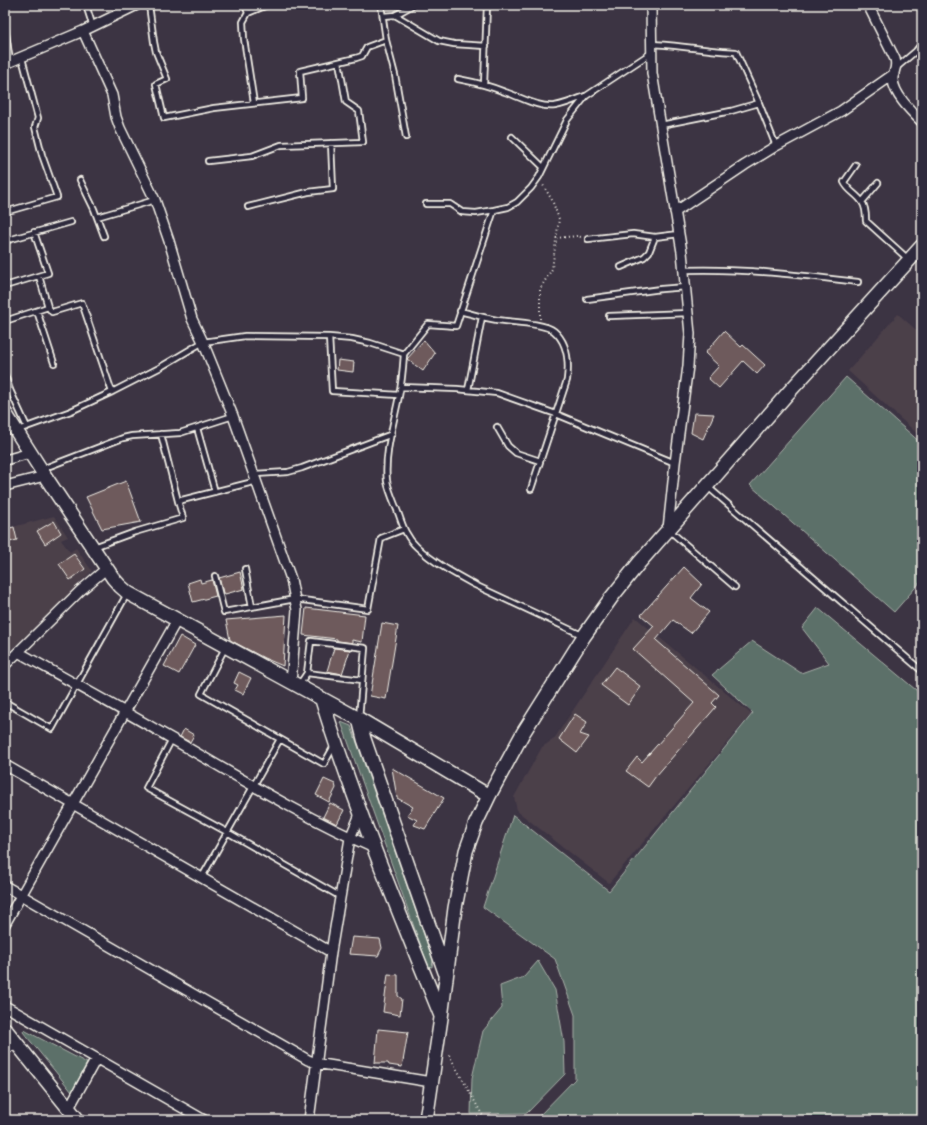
<svg xmlns="http://www.w3.org/2000/svg" width="927" height="1125" viewBox="0 0 927 1125" font-family="Itim,sans-serif">
	<style>
		.built { fill: #4b3f4a }
		.green { fill: #5b7069; stroke: #a8b0a8 }
		.building { fill: #6e5a5c; stroke: #f4f1e8 }
		.lines { fill: none; stroke-linecap: round; stroke-linejoin: round }
		.lane-casing { stroke: #f4f1e8; stroke-width: 8 }
		.street-casing { stroke: #f4f1e8; stroke-width: 12 }
		.secondary-casing { stroke: #f4f1e8; stroke-width: 16 }
		.path { stroke: #f4f1e8; stroke-width: 2; stroke-dasharray: 1 3; stroke-linecap: butt }
		.lane { stroke: #2f2a3d; stroke-width: 4.5 }
		.street { stroke: #2f2a3d; stroke-width: 9 }
		.secondary { stroke: #2f2a3d; stroke-width: 13 }
	</style>
	<rect width="100%" height="100%" fill="#3c3443"/>
	<filter id="ink" filterUnits="userSpaceOnUse"><feTurbulence type="fractalNoise" baseFrequency=".025" numOctaves="2"/><feDisplacementMap in="SourceGraphic" scale="8" xChannelSelector="R" yChannelSelector="G"/><feConvolveMatrix kernelMatrix="1 2 1 2 8 2 1 2 1" color-interpolation-filters="sRGB"/></filter>
	<g filter="url(#ink)">
		<path class="built" d="M898,314L922,335V438L848,371Z
			M54,516L68,537L61,540L70,552L76,548L92,571L5,656V529Z
			M635,617L751,714L609,883L517,811L514,797L542,747L554,739Z"/>
		<path class="green" d="M846,377L922,444V580L894,612L750,485Z
			M818,608L922,695V1120H522L537,1118L575,1079V1015L555,959L483,907L513,815L609,891L753,713L712,675L752,641L801,673L829,663L802,628Z
			M341,722L351,726L433,960L432,967L428,966Z
			M538,961L555,990L564,1042L565,1074L527,1113L471,1114L472,1078L483,1031L502,1008L500,986L524,977Z
			M24,1030L87,1063L72,1092L23,1032Z"/>
		<path class="building" d="M724,331L741,347L743,345L765,365L757,374L743,361L719,388L708,378L719,366L705,353Z
			M424,340L435,353L423,371L407,359Z
			M338,360L354,362L353,372L337,370Z
			M694,413L714,414L703,439L691,433Z
			M126,481L141,522L102,529L86,497Z
			M54,521L61,533L45,544L37,531Z
			M14,527L17,540L5,543V529Z
			M74,554L85,569L70,580L59,564Z
			M684,567L702,584L691,598L709,612L691,633L673,620L656,640L719,695L712,703L716,707L656,776L648,787L626,771L637,757L642,762L694,703L633,649L654,626L641,615Z
			M240,572L244,589L225,594V593H223L219,578Z
			M200,579L201,583L212,580L216,596L193,602L188,583Z
			M306,608L365,615L362,642L352,640V643L337,641V639L303,635Z
			M286,615L283,666L264,658L230,640L226,620Z
			M382,623L398,626L386,699L370,696Z
			M180,636L195,645L179,674L164,666Z
			M334,648L350,650L342,674L327,671Z
			M615,667L641,687L628,705L601,685Z
			M239,672L251,678L243,694L235,690L238,685L234,683Z
			M575,714L587,722L580,734L589,737L577,753L559,739Z
			M184,729L194,735L190,742L180,737Z
			M392,768L444,798L425,829L414,825L417,820L407,815L413,807L397,798Z
			M324,779L335,784L336,788L329,802L316,795Z
			M330,803L344,810L337,824L323,817Z
			M352,937L380,939L382,948L378,956L349,954Z
			M388,974L398,975V996L402,999L400,1015L383,1012Z
			M378,1029L408,1032L402,1067L389,1065L388,1063H375Z"/>
		<g class="lines">
			<defs>
				<path id="lane" d="M86,5L93,27
					M149,5L154,42L156,52L167,79L156,84L164,118L214,108L302,98L300,71L356,58L362,56L367,47L386,40L381,5
					M245,5L248,13L243,22L244,39L254,103
					M248,13L267,5
					M395,15L413,5
					M383,16L395,15L439,41L454,44L486,46
					M5,26L10,62
					M386,40L395,75L406,137
					M651,44C679,45 708,51 736,52L759,103L776,146
					M896,68L916,51L922,43
					M458,79C474,82 490,86 505,92C521,97 538,108 555,106C566,104 575,100 585,96
					M484,85L487,5
					M661,125L731,111L759,103
					M512,137L543,167
					M208,161L252,156L281,145L363,142L359,111L346,102L339,62
					M856,165L844,182C848,191 857,194 862,202C866,207 866,215 866,221L908,259
					M80,180L94,209L104,236
					M862,202L878,183
					M426,204H450L462,212L476,213L494,210
					M248,207L308,192L333,189L331,143
					M5,212L57,197L42,155L35,127L38,118L22,58
					M97,217L155,200
					M588,239L633,234L655,237L679,234
					M5,241L71,222
					M621,267L644,257L649,252L655,237
					M684,270C742,268 800,275 858,282
					M5,286L48,273L34,232
					M587,299L661,289L686,287
					M48,307L52,312L82,303L112,392
					M37,311L54,363
					M460,311C472,314 484,318 497,320C510,322 545,323 554,331C568,343 569,364 567,380L531,489
					M609,316L689,313
					M5,321L48,307L39,276
					M329,337L332,391L399,395
					M404,354L428,324L456,326L494,210L508,207L517,202L531,188L539,177L567,120L586,96L651,53
					M5,375L10,390L27,427
					M401,387L457,389L497,393L556,414L675,463
					M468,390L482,317
					M497,427L508,446L516,453L540,461
					M197,428L215,492
					M18,430L71,411L112,392L159,368L203,342L245,336L329,337L352,339L370,343L404,354C403,368 402,382 399,396C394,422 384,454 387,481C389,492 395,504 399,515C403,527 407,538 417,547C434,563 455,574 475,585L584,636
					M161,434L178,501
					M42,469L123,438L132,436L180,433L233,416
					M255,474L288,472L302,468L392,434
					M708,487L922,671
					M670,531L735,587
					M94,547L135,532L183,518L178,501L257,481
					M245,569L252,607
					M215,576L224,612L295,599L368,609L381,538L404,529
					M225,648L201,694L324,764L334,746
					M299,685L307,673
					M5,702L52,729L127,594
					M359,718L365,648L311,641L307,673L362,680
					M172,739L146,788L227,832L341,897
					M202,877L280,739"/>
				<path id="street" d="M651,5L652,73L682,252L690,334L688,366L675,463L668,529
					M868,5L895,59C898,69 892,72 893,80C894,95 912,112 922,122
					M83,31L112,95L116,117L120,128L155,200L169,241L192,319L203,342L233,416L291,579L297,610L291,683
					M5,64L83,31L137,5
					M675,212L745,165L776,146L841,111L894,74
					M5,460L30,453
					M5,486L45,476
					M18,652C70,681 123,710 174,740C240,778 305,818 374,848
					M5,665L80,591L107,568
					M5,765L331,952
					M5,886L308,1060L316,1063L431,1082
					M5,924L177,620
					M5,1006L204,1120
					M5,1050L16,1042
					M69,1108L96,1059
					M309,1120L331,952L350,838L361,812"/>
				<path id="secondary" d="M5,413L45,476L113,578L120,586L128,593L359,719L489,796
					M322,700C355,807 399,912 441,1016
					M359,719L364,739L445,972
					M5,1029L78,1120
					M426,1120L441,1018L455,908L466,851L476,823L489,796L523,733L584,636L611,598L639,563L789,392L922,246"/>
			</defs>
			<use href="#lane" class="lane-casing"/>
			<use href="#street" class="street-casing"/>
			<use href="#secondary" class="secondary-casing"/>
			<path class="path" d="M556,238L577,236L581,237
				M540,319V289L552,269L559,219L552,200L543,185
				M449,1055L485,1120"/>
			<use href="#lane" class="lane"/>
			<use href="#street" class="street"/>
			<use href="#secondary" class="secondary"/>
		</g>
	</g>
	<rect width="927" height="1125" fill="none" stroke="#2f2a3d" stroke-width="20"/>
	<rect x="10" y="10" width="907" height="1105" fill="none" stroke="#f4f1e8" stroke-width="1.5" filter="url(#ink)"/>
</svg>
